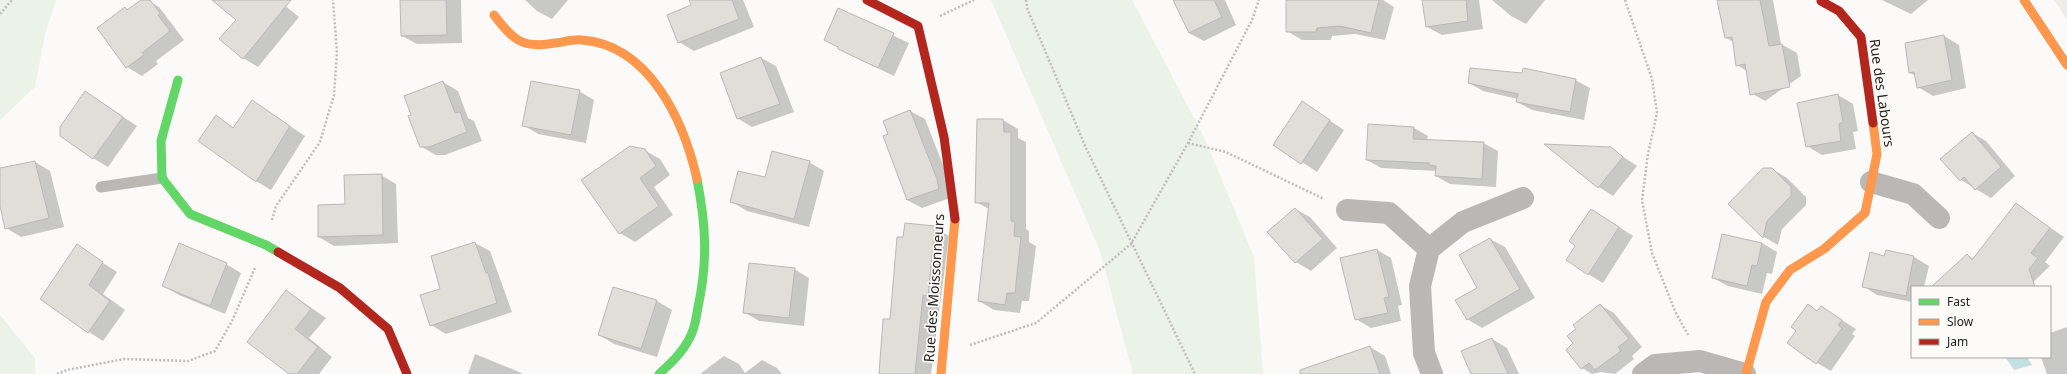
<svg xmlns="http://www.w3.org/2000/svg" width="2067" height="374" viewBox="0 0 2067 374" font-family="'Noto Sans',sans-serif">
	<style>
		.built { fill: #edece6 }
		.green { fill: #ebf2e7 }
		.water { fill: #c3dfe2 }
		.shadow { fill: #0003 }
		.building { fill: #e0ded8; stroke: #b9b8b7 }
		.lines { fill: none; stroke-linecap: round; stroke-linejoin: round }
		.path { stroke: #bfbdbc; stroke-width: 2.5; stroke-dasharray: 2 2; stroke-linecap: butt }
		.lane { stroke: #bab7b5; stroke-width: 11 }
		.street { stroke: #bab7b5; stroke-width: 22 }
		.fast { stroke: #63d668; stroke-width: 9 }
		.slow { stroke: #ff974d; stroke-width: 9 }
		.jam { stroke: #b3261e; stroke-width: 9 }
		.labels { text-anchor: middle; stroke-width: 3.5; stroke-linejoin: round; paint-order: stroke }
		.street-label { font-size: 14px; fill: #21211f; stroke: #fcfbf8 }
	</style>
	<rect width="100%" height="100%" fill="#fbfaf9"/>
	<path class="built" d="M2054,0H2067V19Z"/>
	<path class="green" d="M0,0H56L45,34L35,87L0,120Z
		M991,0H1132L1204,137L1254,257L1263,374H1133L1100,251Z
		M0,315L35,358V374H0Z"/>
	<path class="water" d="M2005,357H2027L2032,365L2014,370Z"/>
	<path class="shadow" d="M142,0H147L159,7L184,40L156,61L158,64L142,76L127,67L98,28L125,8L128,10Z
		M215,0H278L299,17L258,67L243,58L237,20Z
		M401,0H461L462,43L417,44L402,36Z
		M525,0H568L552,19L537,11Z
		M690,0H743L754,27L694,51L679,42L693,6Z
		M1174,0H1225L1236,25L1204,41L1189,33Z
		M1287,0H1383L1394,7L1385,40L1355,34L1332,36L1331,40H1302L1287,31Z
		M1423,0H1479L1483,29L1442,35L1427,27Z
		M1492,0H1545L1526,24L1511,16Z
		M1718,0H1773L1781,44L1797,53L1801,76L1765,101L1751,93L1747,71L1737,65L1734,42L1726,38Z
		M1882,0H1928L1911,14Z
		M839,10L909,43L894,76L854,57L825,40Z
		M1944,36L1959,45L1966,88L1933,96L1918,87L1916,76L1910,73Z
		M761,58L776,66L794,112L752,127L737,118L721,73Z
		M1575,80L1590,88L1584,120L1532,110L1517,102L1518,99L1483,91L1469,83Z
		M443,82L458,91L468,118L474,121L482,141L445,155H436L420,146L412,115Z
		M579,91L594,100L586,143L538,134L523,125Z
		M86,92L137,126L108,167L93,158Z
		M1838,95L1853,104L1858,131L1853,132L1856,149L1822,155L1807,146Z
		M252,101L305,136L271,190L256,181L216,116L234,128Z
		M1303,103L1344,130L1317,172L1275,144Z
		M910,111L925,119L952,188L953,197L922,208L907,200L884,121Z
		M1003,120L1018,129V138L1026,142V229L1029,231V242L1036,246L1029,301H1022L1020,313L994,310L979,301L989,209L976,202Z
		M1414,128L1428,136L1427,140L1483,143L1498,151L1496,187L1450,184L1436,176V171L1381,168L1367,160Z
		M1972,133L1986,141L2015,176L1991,198L1961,180Z
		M1547,146L1610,148L1637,166L1613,196L1599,187Z
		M644,150L660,159L670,175L654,187L673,215L635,242L620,233Z
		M35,162L50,171L64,227L21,237L6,228L0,202V173Z
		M809,162L824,171L809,227L747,211L732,202Z
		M1772,169L1787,178L1806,197V205L1782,229L1778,245L1764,237L1730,204Z
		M381,175L396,184L398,243L334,246L319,237Z
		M2016,204L2064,237L2045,262L2050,266L2028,287H1937L1967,255L1974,259Z
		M1295,209L1310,217L1337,248L1311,271L1296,262Z
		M1607,219L1633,236L1603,283L1588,274L1577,246Z
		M934,227L949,236L931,374H880L891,320L904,238Z
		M1723,235L1762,243L1777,252L1772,274L1767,273L1762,294L1728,286L1713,278Z
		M1490,239L1505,247L1535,298L1482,328L1467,319L1478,288L1460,256Z
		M475,243L490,251L512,312L446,334L431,325L441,289L432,257Z
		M77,246L117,272L103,294L125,310L103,341L89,332Z
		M1377,250L1391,258L1402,305L1398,306L1401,321L1371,328L1356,319Z
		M1887,251L1914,257L1929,266L1924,287H1912V302L1877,295L1863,286L1885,257Z
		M226,264L241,273L225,314L179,295L164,286Z
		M794,269L809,278L804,326L759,321L744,312Z
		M614,288L657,301L672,310L657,357L614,344L599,335Z
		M287,291L326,318L309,338L332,357L319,374H290Z
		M1600,305L1614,313L1642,347L1632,356L1634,359L1615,374L1601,372L1592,374L1582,368L1577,329Z
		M1808,305L1818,311L1821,307L1856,329L1852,334L1855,336L1831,371L1817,363L1797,330Z
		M2067,327V374H2047L2041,357H2050V333Z
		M1492,339L1507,348L1519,374H1472Z
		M1370,347L1385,356L1391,374H1342Z
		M475,354L517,371L523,374H468Z
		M724,356L739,364L745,373L762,360L777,368L782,374H700Z"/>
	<path class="building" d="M141,0H150L160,13L158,15L170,31L142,53L144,55L126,68L97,28L125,7L127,10Z
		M212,0H291L243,59L219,39L236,20Z
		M400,0H446L447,35L401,36Z
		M689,0H732L739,19L678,43L667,15L691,5Z
		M1173,0H1214L1222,17L1189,33Z
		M1286,0H1379L1371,33L1340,26L1317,28L1316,32H1286Z
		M1422,0H1466L1468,21L1426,27Z
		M1717,0H1760L1769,46L1782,44L1790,87L1750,95L1745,64L1736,66L1732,37L1725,38Z
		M838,8L894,33L878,68L838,49V47L824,40Z
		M1944,35L1952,80L1917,88L1914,72L1909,73L1905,43Z
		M761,57L780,104L737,119L720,73Z
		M1470,68L1522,73L1523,68L1576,79L1570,112L1516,102L1518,94L1468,83Z
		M443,81L455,113L460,112L467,132L429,147H420L408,116L411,115L404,96Z
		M531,81L580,90L571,135L522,126Z
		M85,91L123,117L93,159L60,136V127Z
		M1838,94L1843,122L1839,124L1841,141L1806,147L1797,103Z
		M252,100L290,126L256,182L198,141L216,115L233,128Z
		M1302,101L1330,120L1301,164L1273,145Z
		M910,110L937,179L939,189L907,200L883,136L888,134L883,121Z
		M977,119H1003L1004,132H1011V221L1015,222L1014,236L1021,237L1015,293H1007L1005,305L978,301L989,203H975Z
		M1368,124L1414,127L1413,139L1484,142L1482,179L1435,176L1436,166L1429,165V163L1366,160Z
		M1972,132L2001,167L1975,190L1964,177L1960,181L1940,159Z
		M1544,144L1611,147L1623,157L1598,188Z
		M630,146L645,149L656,166L640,178L659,206L619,234L581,180Z
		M772,151L810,161L794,219L730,202L738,171L765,177Z
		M35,161L49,218L5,229L0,206V168Z
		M1763,168H1772L1791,187V196L1767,221L1763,238L1728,204Z
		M382,174L383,235L318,237V205L345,204L344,175Z
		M2016,203L2050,228L2031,253L2038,258L2029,269L2035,287H1931L1967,254L1972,260Z
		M1295,208L1323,239L1295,263L1267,232Z
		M1591,209L1619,227L1588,275L1566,260L1575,246L1569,241Z
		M905,223L935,226L928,296L923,295L915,374H879L883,319H890L897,237H903Z
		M1722,234L1762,243L1757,266L1752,265L1747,286L1712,278Z
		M1490,238L1520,289L1467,320L1455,300L1477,288L1459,255Z
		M475,242L486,273H488L497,303L430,326L420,295L440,289L431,256Z
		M179,243L227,263L210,306L162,286Z
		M77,244L103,262L89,285L110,301L88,333L40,299Z
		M1377,249L1389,297L1384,298L1388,313L1355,320L1340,258Z
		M1886,250L1914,256L1906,296L1862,287L1870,252L1884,256Z
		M749,263L795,268L789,318L743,313Z
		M613,287L657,300L641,349L598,335Z
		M286,290L311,309L295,329L318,347L297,374H289L247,342Z
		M1600,304L1629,339L1618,347L1621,351L1595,370L1589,363L1581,369L1566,350L1573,343L1567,336L1576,329L1573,325Z
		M1808,304L1817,311L1821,306L1842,320L1838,325L1842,328L1816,364L1787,343L1796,331L1791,327Z
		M1492,338L1508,374H1471L1461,351Z
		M1370,346L1380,374H1300V370Z"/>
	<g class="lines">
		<path class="path" d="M1026,0L1027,8L1086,148L1195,374
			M1625,0L1652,79L1657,113L1648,154L1642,200L1652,253L1675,311L1688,335
			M0,14L12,0
			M940,16L974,0
			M1188,143L1226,152L1324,199
			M272,220L276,206L320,142L334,95L337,53L333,0
			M970,345L1036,323L1131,244L1188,143L1252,20L1259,0
			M57,374L67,370L124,359L188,361L215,351L232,321L255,268"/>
		<path class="lane" d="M101,187L162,178"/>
		<path class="street" d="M1871,182L1913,194L1939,218
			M1347,210L1389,213L1429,249
			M1432,374L1424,353L1420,286L1429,249L1463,222L1523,198
			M1643,374L1655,365L1700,361L1745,374"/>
		<path class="fast" d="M178,80L161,141L162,178L190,214L266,245L278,252
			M659,374C670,364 682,353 689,339C695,330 696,318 698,307C708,261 706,225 697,179"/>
		<path class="slow" d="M2024,0L2067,65
			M494,15C513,40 522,49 555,43C564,42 573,39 582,40C650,45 684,122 697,179
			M941,374L955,219
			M1746,374L1766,302L1790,270L1824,249L1865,213L1877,154L1873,123"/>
		<path class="jam" d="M867,0L918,26L944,137L955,219
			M1821,1L1839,11L1861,37L1873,123
			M278,252L340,288L388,329L407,374"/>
	</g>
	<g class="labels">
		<g class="street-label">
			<text transform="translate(1882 93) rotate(82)" y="5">Rue des Labours</text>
			<text transform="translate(934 288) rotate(-86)" y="5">Rue des Moissonneurs</text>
		</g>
	</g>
	<rect x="1911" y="286" width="140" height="72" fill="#fcfbf8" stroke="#a4a4a1"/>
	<rect x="1919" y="299" width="20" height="6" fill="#63d668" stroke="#a4a4a1"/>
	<text x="1947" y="306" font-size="12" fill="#21211f">Fast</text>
	<rect x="1919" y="319" width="20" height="6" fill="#ff974d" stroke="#a4a4a1"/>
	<text x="1947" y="326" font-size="12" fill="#21211f">Slow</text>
	<rect x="1919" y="339" width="20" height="6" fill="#b3261e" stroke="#a4a4a1"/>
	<text x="1947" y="346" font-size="12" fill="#21211f">Jam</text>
</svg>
